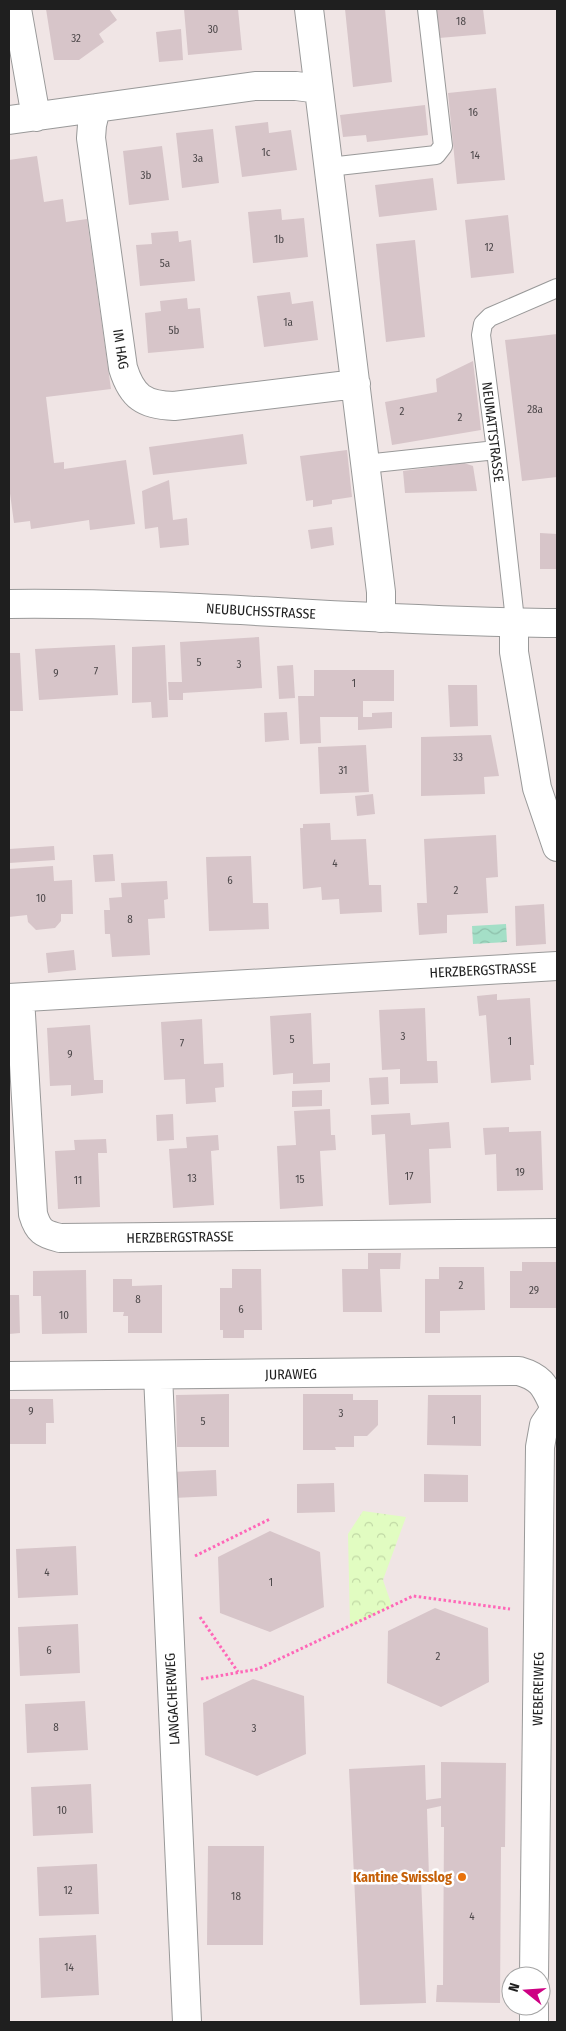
<svg xmlns="http://www.w3.org/2000/svg" width="566" height="2031" viewBox="0 0 566 2031" font-family="'Fira Sans Condensed',sans-serif">
	<style>
		.park { fill: url(#park-crowns) }
		.water { fill: url(#water-waves) }
		.building { fill: #d7c5c9 }
		.lines { fill: none; stroke-linecap: round; stroke-linejoin: round }
		.service-casing { stroke: #999; stroke-width: 20 }
		.minor-casing { stroke: #999; stroke-width: 30 }
		.tertiary-casing { stroke: #999; stroke-width: 30 }
		.path { stroke: #ff67b8; stroke-width: 3; stroke-dasharray: 2.5 2.5; stroke-linecap: butt }
		.service { stroke: #fff; stroke-width: 18 }
		.minor { stroke: #fff; stroke-width: 28 }
		.tertiary { stroke: #fff; stroke-width: 28 }
		.food-dot { fill: #e8710a; stroke: #fff; stroke-width: 2 }
		.labels { text-anchor: middle; stroke-width: 5; stroke-linejoin: round; paint-order: stroke }
		.number-label { font-size: 11px; fill: #4d484a }
		.street-label { font-size: 14px; fill: #1f1f1f; stroke: #fff }
		.food-label { font-size: 14px; font-weight: bold; fill: #c56008; stroke: #fff; text-anchor: end }
	</style>
	<defs>
		<pattern id="park-crowns" width="20" height="18" patternUnits="userSpaceOnUse" patternTransform="scale(1.25)"><rect width="20" height="18" fill="#e1fcc1"/><path d="M2 6a3 3 0 1 1 6 0M12 15a3 3 0 1 1 6 0" fill="none" stroke="#c1d8a5"/></pattern>
		<pattern id="water-waves" width="16" height="10" patternUnits="userSpaceOnUse" patternTransform="scale(1.25)"><rect width="16" height="10" fill="#a4dfc7"/><path d="M0 5q4-4 8 0t8 0" fill="none" stroke="#8dbfaa"/></pattern>
	</defs>
	<rect width="100%" height="100%" fill="#f0e5e5"/>
	<path class="park" d="M363,1511L406,1517L383,1580L392,1606L350,1626L348,1534Z"/>
	<path class="water" d="M506,924L507,942L473,944L472,926Z"/>
	<path class="building" d="M46,9H109L117,20L99,34L104,42L79,60H54Z
		M184,9H238L242,50L188,55Z
		M345,9H385L392,82L353,87Z
		M436,9H483L486,34L439,38Z
		M181,29L183,60L159,62L156,32Z
		M496,88L505,180L457,184L448,93Z
		M425,105L428,135L367,142L366,135L343,137L340,115Z
		M268,122L269,133L291,130L297,170L242,177L235,126Z
		M213,129L219,183L182,188L176,133Z
		M162,146L169,200L129,205L123,151Z
		M37,156L44,202L63,199L66,222L87,219L111,389L46,397L54,463L64,462V469L126,460L135,524L90,530L89,520L31,529L30,521L14,523L9,486V160Z
		M433,178L437,210L379,217L375,185Z
		M281,209L282,220L304,218L308,257L253,263L248,212Z
		M508,215L514,273L471,278L465,220Z
		M178,231L179,242L191,240L195,281L140,286L136,245L152,244L151,233Z
		M415,240L425,337L386,342L376,244Z
		M290,292L292,304L313,301L318,340L264,347L257,296Z
		M187,298L188,309L200,308L204,348L148,353L145,313L161,311L160,301Z
		M557,334V477L522,481L505,340Z
		M473,361L481,430L392,445L385,402L437,392L436,379Z
		M243,434L247,464L153,475L149,447Z
		M347,450L352,497L332,500V504L313,507V500L306,501L300,456Z
		M464,463L473,466L477,491L405,493L403,471Z
		M169,480L173,520L187,518L189,545L160,548L158,527L145,529L142,491Z
		M332,527L334,545L311,549L308,530Z
		M540,533L557,534V569H540Z
		M259,637L262,688L183,693V700H169L168,682H182L180,642Z
		M115,645L118,695L39,700L35,649Z
		M165,645L168,717L152,718L151,702L132,703V647Z
		M9,653H20L23,711H9Z
		M293,665L295,698L279,699L277,666Z
		M314,670H394V701H363V717H372V713L392,712V728L358,730V717H320L321,743L300,744L298,696H314Z
		M448,685H477L478,726L450,727Z
		M287,712L289,740L265,742L264,713Z
		M491,735L499,776L484,777L485,794L421,796V737Z
		M366,745L369,792L320,794L318,747Z
		M373,794L375,814L357,816L355,796Z
		M330,823L331,840L366,839L369,885H381L382,912L340,914L339,899L322,900L321,887L303,889L300,828H303V824Z
		M496,835L498,877L486,878L488,913L447,915V933L419,935L417,903H427L424,839Z
		M54,846L55,860L9,863V849Z
		M113,854L115,881L95,882L93,855Z
		M251,856L253,903H268L269,929L209,931L206,857Z
		M53,866L54,881L72,880L73,914H61V921L55,928L36,930L28,922L27,915L9,917V869Z
		M167,881L168,899L164,900L165,918L148,919L150,955L112,957L110,934H105L104,910H110L109,898L122,897L121,883Z
		M544,904L546,944L516,946L515,906Z
		M74,950L76,970L48,973L46,953Z
		M497,994V1000L530,998L534,1065H530L531,1080L491,1083L486,1015L479,1016L477,996Z
		M425,1008L427,1061H437L438,1083L400,1084V1069L382,1070L379,1010Z
		M311,1013L313,1064L330,1063V1082L293,1084V1073L273,1075L270,1016Z
		M202,1019L204,1064L223,1063L224,1087L215,1088L216,1102L186,1104L185,1079L164,1080L161,1022Z
		M90,1025L94,1080H103V1093L71,1096V1085L50,1086L47,1028Z
		M388,1077L389,1104L371,1105L369,1078Z
		M322,1090V1106L292,1107V1091Z
		M330,1109L331,1135H335L336,1150L320,1151L323,1206L280,1209L277,1146L296,1145L294,1111Z
		M410,1113L411,1125L449,1122L451,1148L429,1149L431,1203L389,1205L385,1134L372,1135L371,1115Z
		M173,1114L174,1140L157,1141L156,1115Z
		M509,1127V1132L541,1131L543,1190L497,1191L496,1154L485,1155L483,1128Z
		M218,1135L219,1150L211,1151L214,1205L173,1208L169,1149L187,1148L186,1137Z
		M106,1139L107,1153H98L100,1207L58,1209L55,1151L75,1150L74,1140Z
		M368,1253H401L400,1269H380L382,1312H343L342,1269H368Z
		M522,1262H557V1308H510V1271H522Z
		M439,1267H484L485,1310L440,1311V1333H425V1279H439Z
		M232,1269H261L262,1330H244V1338H223V1330H220V1288H232Z
		M86,1270L87,1333L42,1334L41,1296H33V1271Z
		M113,1279H132V1286L162,1285V1333H128V1316H123L124,1312H113Z
		M9,1295H19L20,1333L9,1334Z
		M229,1394V1447H177L176,1395Z
		M303,1394H353V1400H378V1425L367,1436H354V1447H335L336,1450H303Z
		M428,1395H481V1446L427,1445Z
		M9,1399H53L54,1423H46V1444H9Z
		M216,1470L217,1496L173,1498L172,1472Z
		M424,1474L468,1475V1502H424Z
		M334,1483L335,1512L297,1513V1484Z
		M270,1531L320,1552L324,1607L270,1632L220,1613L218,1557Z
		M76,1546L78,1595L18,1598L16,1549Z
		M435,1608L488,1628L489,1682L441,1707L387,1683L388,1631Z
		M78,1624L80,1673L20,1676L18,1627Z
		M253,1679L304,1696L306,1754L257,1776L205,1755L203,1703Z
		M85,1701L88,1750L27,1753L25,1704Z
		M441,1762L506,1763L505,1847H501L500,2003L436,2002L437,1985H443L444,1827H441V1806L427,1809L429,1878L421,1877L426,2003L360,2005L349,1769L425,1765L426,1800L441,1798Z
		M91,1784L93,1833L33,1836L31,1787Z
		M208,1846H264L263,1945H207Z
		M97,1864L99,1914L39,1916L37,1867Z
		M96,1935L99,1995L41,1998L39,1938Z"/>
	<g class="lines">
		<defs>
			<path id="service" d="M329,167L436,155L443,146L427,9
				M365,464L496,450
				M514,623V611L496,450L481,335L483,324L490,317L557,288"/>
			<path id="minor" d="M17,9L36,117
				M309,9L381,592V618
				M319,89L296,86H255L96,108L92,125L91,138L123,368C132,397 144,405 174,406L356,384
				M9,120L96,108
				M514,623V652L537,788L557,847
				M9,998L557,966
				M20,998L33,1214C38,1231 43,1234 60,1238L557,1233
				M158,1375L187,2022
				M9,1376L519,1371C543,1378 545,1387 555,1408
				M534,1976L540,1447L544,1425L557,1406
				M534,2022V2006"/>
			<path id="tertiary" d="M9,604C192,602 374,622 557,623"/>
		</defs>
		<use href="#service" class="service-casing"/>
		<use href="#minor" class="minor-casing"/>
		<use href="#tertiary" class="tertiary-casing"/>
		<path class="path" d="M195,1556L270,1519
			M200,1617L238,1672
			M201,1679L258,1669L413,1596L510,1609"/>
		<use href="#service" class="service"/>
		<use href="#minor" class="minor"/>
		<use href="#tertiary" class="tertiary"/>
	</g>
	<circle class="food-dot" cx="462" cy="1877" r="5"/>
	<g class="labels">
		<g class="number-label">
			<text x="461" y="25">18</text>
			<text x="213" y="33">30</text>
			<text x="76" y="42">32</text>
			<text x="473" y="116">16</text>
			<text x="266" y="156">1c</text>
			<text x="475" y="159">14</text>
			<text x="198" y="162">3a</text>
			<text x="146" y="179">3b</text>
			<text x="279" y="243">1b</text>
			<text x="489" y="251">12</text>
			<text x="165" y="267">5a</text>
			<text x="288" y="326">1a</text>
			<text x="174" y="334">5b</text>
			<text x="535" y="413">28a</text>
			<text x="402" y="415">2</text>
			<text x="460" y="421">2</text>
			<text x="199" y="666">5</text>
			<text x="239" y="668">3</text>
			<text x="96" y="675">7</text>
			<text x="56" y="677">9</text>
			<text x="354" y="687">1</text>
			<text x="458" y="761">33</text>
			<text x="343" y="774">31</text>
			<text x="335" y="867">4</text>
			<text x="230" y="884">6</text>
			<text x="456" y="894">2</text>
			<text x="41" y="902">10</text>
			<text x="130" y="923">8</text>
			<text x="403" y="1040">3</text>
			<text x="292" y="1043">5</text>
			<text x="510" y="1045">1</text>
			<text x="182" y="1047">7</text>
			<text x="70" y="1058">9</text>
			<text x="520" y="1176">19</text>
			<text x="409" y="1180">17</text>
			<text x="192" y="1182">13</text>
			<text x="300" y="1183">15</text>
			<text x="78" y="1184">11</text>
			<text x="461" y="1289">2</text>
			<text x="534" y="1294">29</text>
			<text x="138" y="1303">8</text>
			<text x="241" y="1313">6</text>
			<text x="64" y="1319">10</text>
			<text x="31" y="1415">9</text>
			<text x="341" y="1417">3</text>
			<text x="454" y="1424">1</text>
			<text x="203" y="1425">5</text>
			<text x="47" y="1576">4</text>
			<text x="271" y="1586">1</text>
			<text x="49" y="1654">6</text>
			<text x="438" y="1660">2</text>
			<text x="56" y="1731">8</text>
			<text x="254" y="1732">3</text>
			<text x="62" y="1814">10</text>
			<text x="68" y="1894">12</text>
			<text x="236" y="1900">18</text>
			<text x="472" y="1920">4</text>
			<text x="69" y="1971">14</text>
		</g>
		<g class="street-label">
			<text transform="translate(121 349) rotate(81)" y="5">IM HAG</text>
			<text transform="translate(493 432) rotate(83)" y="5">NEUMATTSTRASSE</text>
			<text transform="translate(261 611) rotate(3)" y="5">NEUBUCHSSTRASSE</text>
			<text transform="translate(483 970) rotate(-3)" y="5">HERZBERGSTRASSE</text>
			<text transform="translate(180 1237) rotate(-1)" y="5">HERZBERGSTRASSE</text>
			<text transform="translate(291 1374) rotate(-1)" y="5">JURAWEG</text>
			<text transform="translate(538 1689) rotate(-89)" y="5">WEBEREIWEG</text>
			<text transform="translate(172 1699) rotate(-93)" y="5">LANGACHERWEG</text>
		</g>
		<g class="food-label">
			<text x="452" y="1882">Kantine Swisslog</text>
		</g>
	</g>
	<rect width="566" height="2031" fill="none" stroke="#1f1f1f" stroke-width="20"/>
	<g transform="translate(526 1991) rotate(287)"><circle r="24" fill="#ffffff" stroke="#a5a5a5"/>
	<path d="M0-4L9 19L0 12L-9 19Z" fill="#ce0083"/>
	<text y="-8" font-size="14" font-weight="bold" text-anchor="middle" fill="#1f1f1f">N</text>
	</g>
</svg>
